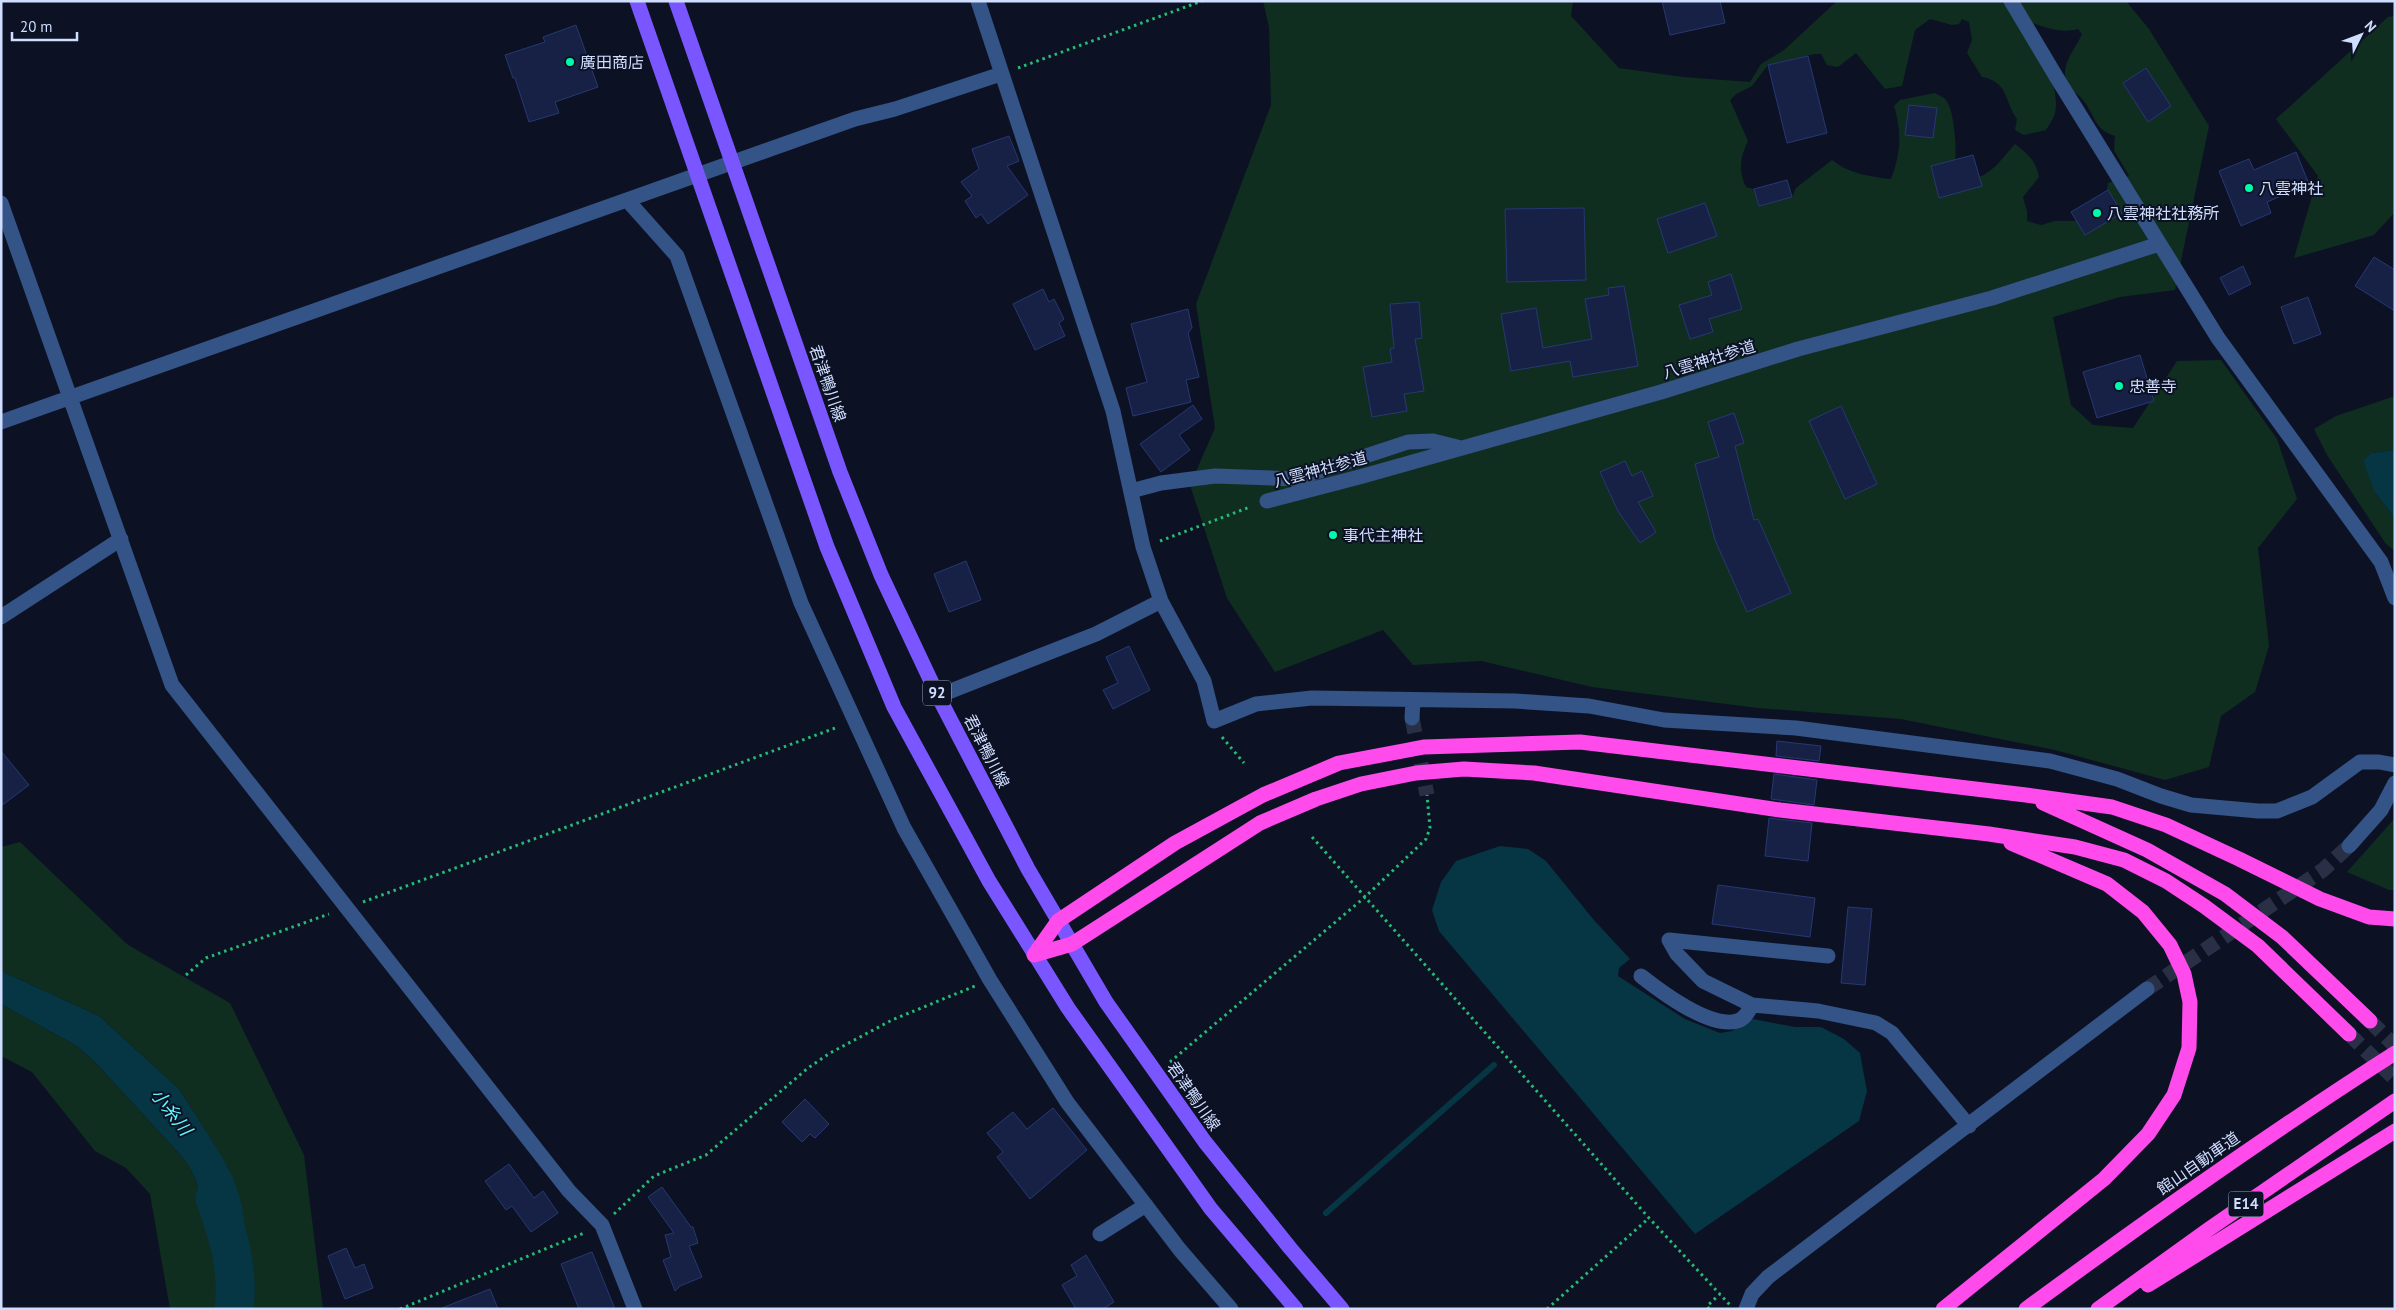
<svg xmlns="http://www.w3.org/2000/svg" width="2396" height="1310" viewBox="0 0 2396 1310" font-family="'PT Sans','Noto Sans JP',sans-serif">
	<style>
		.green { fill: #0f2e20; fill-rule: evenodd }
		.water { fill: #063543 }
		.lines { fill: none; stroke-linecap: round; stroke-linejoin: round }
		.stream { stroke: #063543; stroke-width: 6 }
		.river { stroke: #063543; stroke-width: 39 }
		.building { fill: #172146; stroke: #273873 }
		.minor-tunnel { stroke: #293045; stroke-width: 15; stroke-dasharray: 15 8; stroke-linecap: butt }
		.highway-tunnel { stroke: #293045; stroke-width: 15; stroke-dasharray: 15 8; stroke-linecap: butt }
		.path { stroke: #26bc75; stroke-width: 3; stroke-dasharray: 2.5 4; stroke-linecap: butt }
		.minor { stroke: #345386; stroke-width: 15 }
		.major { stroke: #7956ff; stroke-width: 15 }
		.highway { stroke: #ff4aec; stroke-width: 15 }
		.poi-dot { fill: #00faab; stroke: #0c1224; stroke-width: 2 }
		.labels { text-anchor: middle; stroke-width: 4; stroke-linejoin: round; paint-order: stroke }
		.shield { fill: #0c1224; stroke: #94a0bd; stroke-width: 1 }
		.shield-label { font-size: 15px; font-weight: bold; fill: #cfddff }
		.poi-label { font-size: 16px; fill: #cfddff; stroke: #0c1224; text-anchor: start }
		.street-label { font-size: 16px; fill: #cfddff; stroke: #0c1224 }
		.water-label { font-size: 18px; font-style: italic; fill: #5df7ff; stroke: #0c1224 }
	</style>
	<rect width="100%" height="100%" fill="#0c1224"/>
	<path class="green" d="M1263,1H1573L1571,16L1619,68L1683,77L1750,82L1761,64L1784,50L1837,1H2126L2149,29L2209,126L2175,290L2120,297L2053,317L2071,405L2093,425L2133,428L2177,361L2221,360L2277,439L2297,499L2258,548L2269,646L2255,692L2221,716L2209,767L2165,780L2055,750L1901,719L1758,708L1592,687L1481,661L1413,665L1383,630L1275,672L1227,598L1190,485L1215,428L1196,304L1271,105L1269,27ZM1930,19L1952,25L1959,24L1962,19L1969,22L1972,40L1967,53L1982,77C2009,82 2004,101 2017,119L2015,130L2024,135L2046,130C2049,125 2054,118 2055,113C2061,86 2038,47 2029,22C2045,27 2061,34 2078,29L2082,34C2077,46 2065,59 2065,73C2065,90 2077,91 2083,100C2096,116 2093,129 2115,136L2114,150L2129,176L2108,183L2106,196L2078,221H2055L2041,225L2027,221V211L2023,197L2039,177C2036,161 2028,154 2015,144L1996,166L1984,175L1938,193L1931,167L1955,160C1957,147 1954,110 1946,100C1944,97 1938,95 1935,93L1900,100L1894,106C1902,131 1901,154 1891,179C1870,177 1848,173 1832,160L1796,188L1792,197L1759,206L1754,189L1746,187C1738,171 1740,157 1748,141L1730,100L1736,94L1752,86L1768,65L1815,54H1821L1827,65L1838,67L1856,53L1885,89L1902,86L1915,30Z
		M2395,16V212L2374,235L2294,258L2318,176L2276,119L2388,17Z
		M2395,396V450L2372,453L2374,491L2395,519V551L2386,544L2327,455L2314,429L2336,416Z
		M2395,818V890H2389L2347,872Z
		M20,842L128,945L230,1003L304,1155L323,1309H170L150,1194L126,1168L95,1151L32,1072L1,1056V1004L77,1046L96,1063L186,1161L196,1180L207,1219L232,1248L221,1156L179,1089L99,1016L1,971V847Z"/>
	<path class="water" d="M2395,450V519L2374,491L2363,460L2372,453Z
		M1500,846L1528,849L1546,861L1593,919L1630,959L1619,968L1618,976L1685,1019L1720,1033L1732,1031L1753,1019L1795,1027H1821L1844,1039L1860,1053L1867,1091L1859,1121L1695,1234L1439,931L1432,910L1441,882L1456,861Z
		M1,971L99,1016L179,1089L221,1155L233,1178L240,1198L246,1231L232,1249L207,1219L196,1180L186,1161L96,1063L77,1046L1,1004Z"/>
	<g class="lines">
		<path class="stream" d="M1326,1213L1494,1065"/>
		<path class="river" d="M215,1198C228,1235 239,1268 234,1309"/>
	</g>
	<path class="building" d="M1662,1H1720L1725,23L1670,35Z
		M576,25L598,87L555,102L559,113L529,122L515,78H513L505,55L545,42L543,37Z
		M1808,56L1827,133L1787,143L1768,65Z
		M2146,68L2171,106L2148,122L2123,83Z
		M1909,105L1937,108L1933,138L1905,135Z
		M1009,136L1019,161L1007,166L1028,195L988,224L981,214L976,218L965,201L972,196L961,182L979,169L972,149Z
		M2296,152L2309,184L2267,202L2271,213L2241,226L2219,171L2249,159L2254,170Z
		M1973,155L1982,186L1939,198L1931,166Z
		M1787,180L1792,197L1759,206L1754,189Z
		M2108,190L2122,213L2085,235L2071,212Z
		M1705,203L1717,236L1668,253L1657,219Z
		M1584,208L1586,280L1507,282L1505,209Z
		M2374,257L2395,270V311L2355,286Z
		M2243,266L2251,284L2229,295L2220,278Z
		M1731,274L1742,309L1709,319L1713,332L1690,339L1679,305L1712,295L1708,282Z
		M1624,286L1638,366L1573,377L1570,361L1511,371L1501,314L1536,308L1543,348L1592,339L1585,299L1609,295L1608,288Z
		M1043,289L1049,302L1054,299L1064,319L1059,323L1065,336L1035,350L1013,304Z
		M2308,297L2321,334L2294,344L2281,307Z
		M1419,302L1422,338L1415,339L1424,391L1404,394L1407,411L1372,417L1363,367L1392,362L1390,349L1394,348L1390,304Z
		M1188,309L1192,328L1188,333L1199,377L1186,380L1191,402L1133,416L1126,388L1147,382L1131,324Z
		M2140,355L2154,401L2097,418L2083,372Z
		M1193,405L1202,419L1179,435L1190,450L1161,472L1140,444Z
		M1841,406L1877,484L1845,499L1809,421Z
		M1734,413L1744,443L1735,446L1754,520L1758,519L1791,593L1747,612L1715,540L1695,464L1719,457L1708,422Z
		M1625,461L1632,476L1642,471L1653,496L1638,502L1656,532L1640,543L1618,511L1600,472Z
		M966,561L981,600L949,612L934,574Z
		M1129,646L1150,690L1113,709L1103,690L1118,683L1106,657Z
		M1777,741L1821,746L1819,761L1776,756Z
		M1,751L29,785L1,806Z
		M1774,774L1817,780L1814,805L1771,799Z
		M1769,818L1812,823L1808,861L1765,856Z
		M1718,885L1815,898L1810,937L1712,924Z
		M1848,907L1872,909L1865,985L1841,983Z
		M805,1099L829,1124L815,1138L810,1134L802,1142L782,1122Z
		M1053,1108L1087,1150L1030,1199L997,1157L1003,1152L987,1133L1013,1112L1027,1129Z
		M509,1164L534,1198L543,1191L558,1213L531,1232L512,1206L506,1210L485,1181Z
		M662,1187L691,1227H693L698,1243L689,1246L702,1277L680,1286L675,1291L663,1260L671,1257L665,1235L674,1233L648,1197Z
		M346,1248L355,1268L364,1264L373,1288L345,1299L328,1256Z
		M592,1252L615,1309H579L561,1264Z
		M1086,1255L1114,1302L1103,1309H1076L1062,1285L1077,1276L1071,1265Z
		M490,1289L498,1309H443L442,1308Z"/>
	<g class="lines">
		<path class="minor-tunnel" d="M1412,718L1427,795
			M2147,989L2323,870L2349,846"/>
		<path class="highway-tunnel" d="M2370,1021L2395,1046
			M2349,1034L2395,1079"/>
		<path class="path" d="M1018,68L1202,1
			M1160,541L1250,507
			M1222,737L1244,763
			M1312,837L1649,1218L1730,1305
			M363,902L838,727
			M186,975L206,958L329,914
			M1170,1062L1365,897L1426,839L1430,828L1427,795
			M614,1214L654,1176L706,1155L808,1068L830,1053L892,1020L975,986
			M400,1309L584,1233
			M1547,1309L1649,1218
			M1709,1309L1707,1306L1720,1294"/>
		<path class="minor" d="M978,1L1113,411L1143,547L1161,601L1204,681L1214,721L1256,704L1312,698L1515,701L1589,706L1664,720L1796,728L2050,761L2117,779L2161,796L2191,805L2258,811H2277L2312,797L2360,762H2379L2395,765
			M2011,1L2057,78L2218,338L2381,562L2395,598
			M628,201L677,256L801,603L904,828L990,980L1067,1102L1180,1250L1231,1309
			M1,203L172,685L569,1191L602,1225L635,1309
			M1,422L855,119L895,109L1001,74
			M1131,491L1161,483L1215,476L1296,479L1408,442L1433,441L1461,448
			M1267,501L1363,476L1661,392L1798,349L1992,298L2159,244
			M1,617L121,539
			M938,696L1096,634L1161,601
			M1412,718L1413,701
			M2349,846L2381,810L2395,783
			M1669,940L1677,954L1703,981L1752,1005L1818,1011L1876,1023L1892,1033L1969,1126
			M1669,940L1828,956
			M1641,976C1660,991 1710,1029 1737,1021C1745,1019 1748,1012 1752,1005
			M1100,1234L1146,1205
			M1746,1309L1752,1294L1768,1277L2147,989"/>
		<path class="major" d="M637,1L827,547L894,707L989,881L1068,1008L1211,1209L1296,1309
			M676,1L840,472L881,575L938,696L1028,869L1106,1002L1205,1142L1290,1248L1342,1309"/>
		<path class="highway" d="M2043,803L2147,850L2225,894L2282,937L2370,1021
			M1034,955L1058,921L1175,843L1263,795L1339,763L1424,747L1580,742L2026,795L2112,807L2166,825L2239,859L2320,899L2369,917L2395,919
			M1034,955L1072,944L1260,823L1316,799L1361,784L1416,773L1464,769L1534,773L1780,810L1989,834L2075,847L2124,860L2166,881L2204,906L2258,946L2349,1034
			M2148,1285L2395,1131
			M1943,1309L2104,1179L2148,1134L2174,1095L2189,1048L2190,1002L2184,974L2170,945L2143,912L2107,884L2011,843
			M2026,1309C2147,1220 2268,1134 2395,1053
			M2098,1309L2209,1229L2395,1101"/>
	</g>
	<g class="poi-dot">
		<circle cx="570" cy="62" r="5"/>
		<circle cx="2249" cy="188" r="5"/>
		<circle cx="2097" cy="213" r="5"/>
		<circle cx="2119" cy="386" r="5"/>
		<circle cx="1333" cy="535" r="5"/>
	</g>
	<g class="labels">
		<g class="shield">
			<rect x="923" y="680.5" width="28" height="25" rx="4"/>
			<rect x="2228.5" y="1191.5" width="35" height="25" rx="4"/>
		</g>
		<g class="shield-label">
			<text x="937" y="698">92</text>
			<text x="2246" y="1209">E14</text>
		</g>
		<g class="poi-label">
			<text x="580" y="68">廣田商店</text>
			<text x="2259" y="194">八雲神社</text>
			<text x="2107" y="219">八雲神社社務所</text>
			<text x="2129" y="392">忠善寺</text>
			<text x="1343" y="541">事代主神社</text>
		</g>
		<g class="street-label">
			<text transform="translate(1709 359) rotate(-17)" y="6">八雲神社参道</text>
			<text transform="translate(828 383) rotate(71)" y="6">君津鴨川線</text>
			<text transform="translate(1320 469) rotate(-15)" y="6">八雲神社参道</text>
			<text transform="translate(987 751) rotate(63)" y="6">君津鴨川線</text>
			<text transform="translate(1194 1096) rotate(55)" y="6">君津鴨川線</text>
			<text transform="translate(2198 1163) rotate(-35)" y="6">館山自動車道</text>
		</g>
		<g class="water-label">
			<text transform="translate(171 1112) rotate(52)" y="6">小糸川</text>
		</g>
	</g>
	<rect width="2396" height="1310" fill="none" stroke="#cfddff" stroke-width="5"/>
	<g transform="translate(2361 35) rotate(48)" stroke="#0c1224" stroke-width="4" paint-order="stroke">
	<path d="M0-4L9 19L0 12L-9 19Z" fill="#cfddff"/>
	<text y="-8" font-size="14" font-weight="bold" text-anchor="middle" fill="#cfddff">N</text>
	</g>
	<path d="M12 32v8h65v-8" fill="none" stroke="#cfddff" stroke-width="2.5"/>
	<text x="20" y="32" font-size="15" fill="#cfddff" stroke="#0c1224" stroke-width="4" paint-order="stroke">20 m</text>
</svg>
